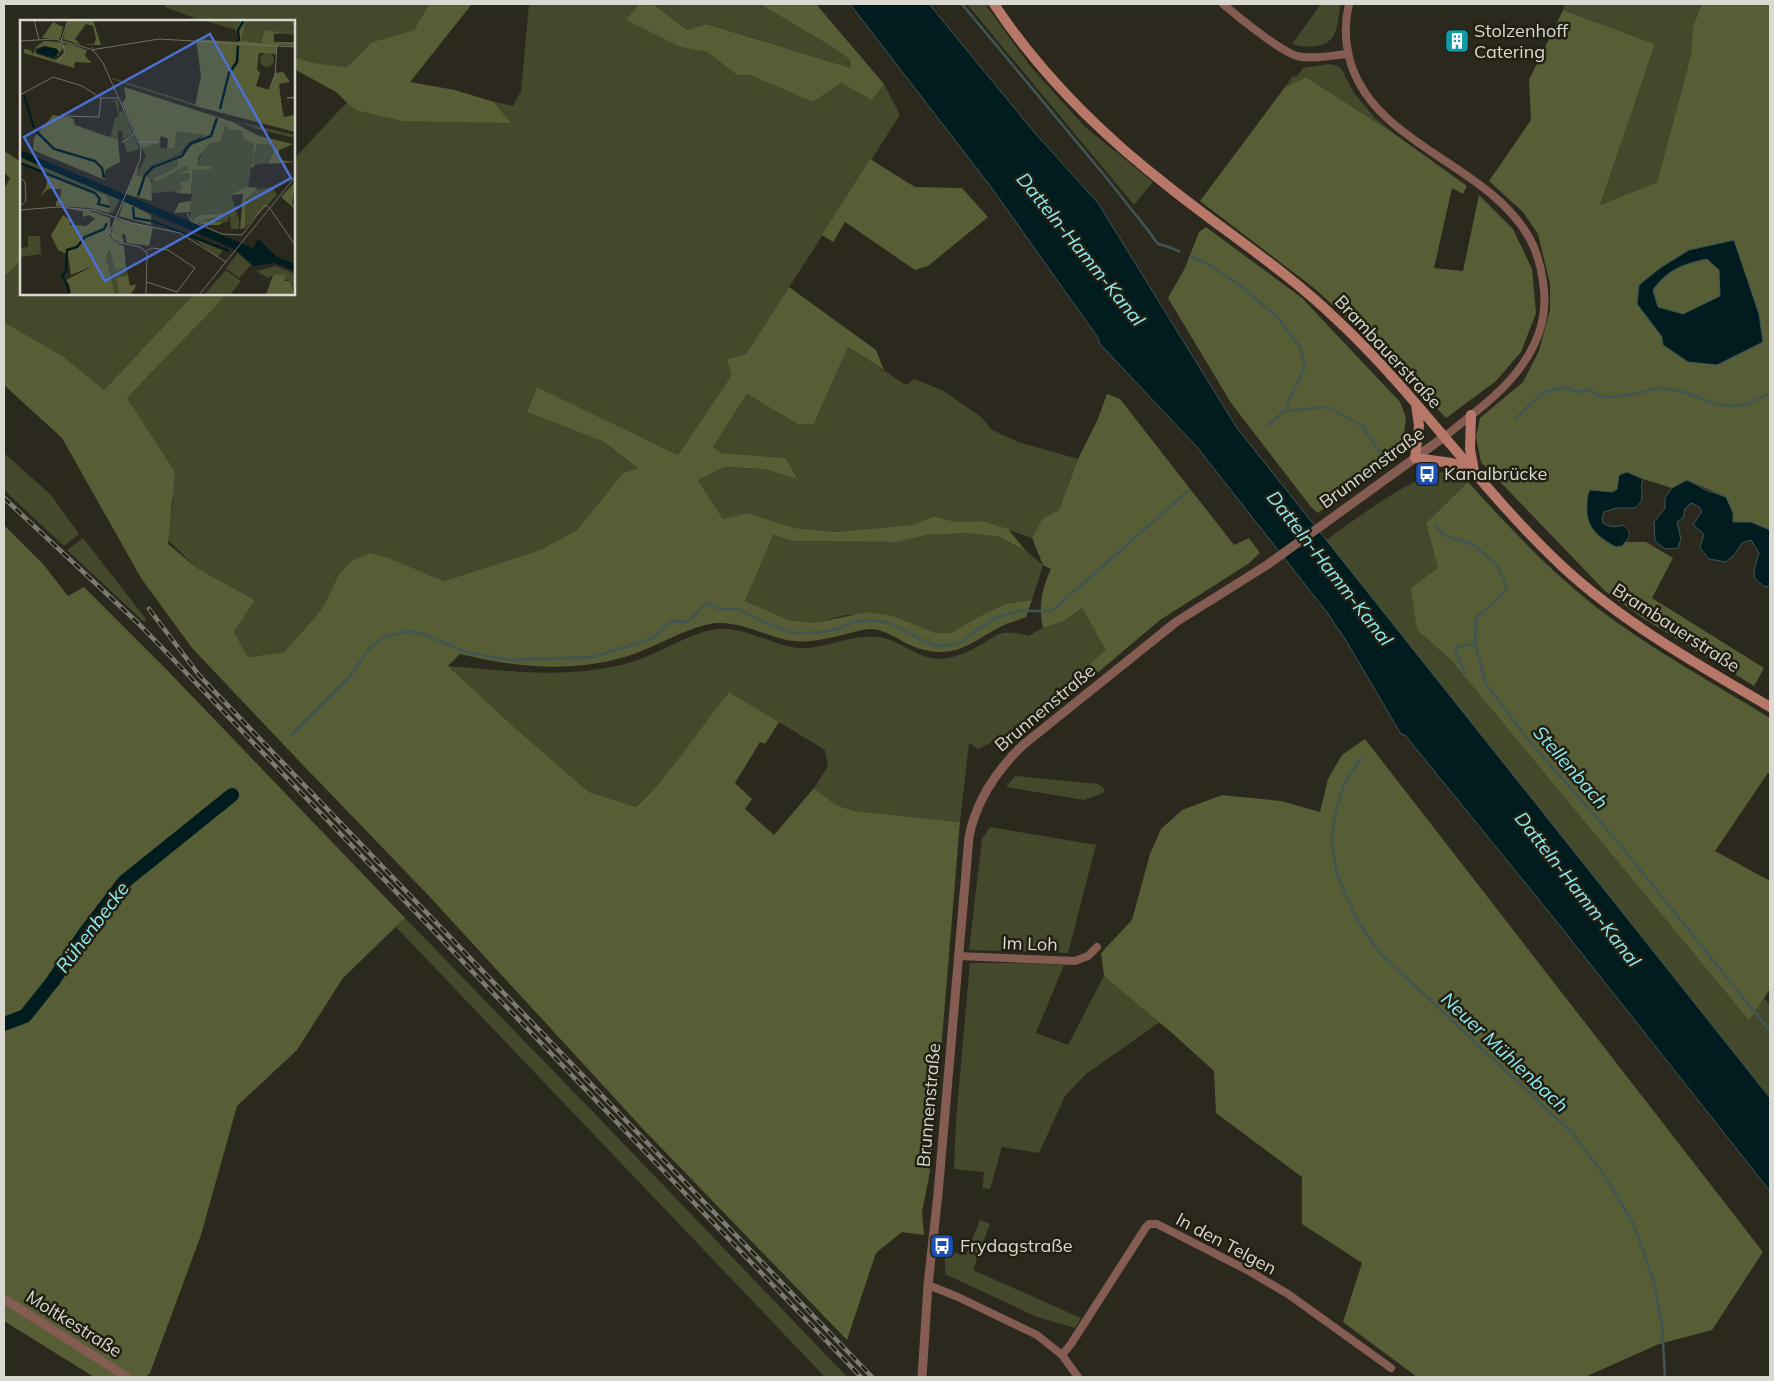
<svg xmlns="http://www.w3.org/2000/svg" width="1774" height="1381" viewBox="0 0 1774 1381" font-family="Mulish,sans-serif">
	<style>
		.green { fill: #44492b }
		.forest { fill: #575d34; fill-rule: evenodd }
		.water { fill: #001c1f; stroke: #415554; fill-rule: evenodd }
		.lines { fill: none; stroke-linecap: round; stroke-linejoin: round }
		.stream { stroke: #415554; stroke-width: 2.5 }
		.river { stroke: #001c1f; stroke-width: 14 }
		.minor { stroke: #845c52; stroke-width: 8 }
		.tertiary { stroke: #845c52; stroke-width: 9 }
		.secondary { stroke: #b77869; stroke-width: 10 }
		.rail-casing { stroke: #7d7b71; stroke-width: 4.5 }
		.rail { stroke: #221f13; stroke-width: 2.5; stroke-dasharray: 8; stroke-linecap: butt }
		.labels { text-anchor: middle; stroke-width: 5; stroke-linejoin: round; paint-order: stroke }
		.poi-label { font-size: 18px; fill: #dad9d1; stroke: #221f13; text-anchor: start }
		.street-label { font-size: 18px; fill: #dad9d1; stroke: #221f13 }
		.water-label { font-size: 19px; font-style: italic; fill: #8decf5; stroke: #221f13 }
		.inset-river { fill: none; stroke: #001c1f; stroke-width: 2.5 }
		.inset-road { fill: none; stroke: #716f65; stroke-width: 1 }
		.view { fill: #4c71d6; fill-opacity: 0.15; stroke: #4c71d6; stroke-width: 2.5 }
		.inset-edge { fill: none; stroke: #dad9d1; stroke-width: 2.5 }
	</style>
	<rect width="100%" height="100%" fill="#2b291d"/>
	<path class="green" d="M164,4H429L414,30L372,42L347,67L314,63L294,57V21H202L165,7Z
		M529,4H639L626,20L680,47L707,52L737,75H750L813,102L841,83L872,100L884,84L900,115L746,354L727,359L731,376L678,455L537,387L527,412L604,442L638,468L623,473L577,530L540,550L444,581L385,557L369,553L339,574L322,609L284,652L248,657L234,632L255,600L197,568L168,540L173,500L140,420L127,398L217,305L226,294H294V159L347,102L355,110L510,122L494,102L513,106L521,91Z
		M653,4H760L834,48L850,60L851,68L708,24L687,30Z
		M967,4H985L1031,67L1084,126L1153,182L1134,205Z
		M1321,4H1341C1338,14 1339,25 1334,35C1327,49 1304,48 1292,44Z
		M1565,4H1702L1693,26L1691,55L1657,182L1600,205L1655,44L1563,10Z
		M1329,64L1338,66L1342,70L1354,93L1375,118L1396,135L1306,77L1285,87L1293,76L1296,77L1303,68Z
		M21,261V294H194L104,390L64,357L4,322V277Z
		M848,347L906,385L914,379L942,390L981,417L992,430L1018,442L1078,459L1059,510L1042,519L1032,538L983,521L956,522L934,516L912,525L836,532L795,528L747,513L723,519L698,480L725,467L764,469L798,478L786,458L722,453L713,447L747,394L799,425L814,424Z
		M4,453L51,495L79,534L64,546L4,490Z
		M1442,472L1468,482L1426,523L1438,568L1417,630L1452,661L1770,1005V1098L1326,540C1358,518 1405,480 1442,472Z
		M967,533L1000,537L1026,551L1043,565L1032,600L1005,604L978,617L951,633H936L893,616L846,615L814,623L789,620L745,601L772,535L792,541L897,542L927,535Z
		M83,538L146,619L144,622L67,550Z
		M1082,608L1107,650L1052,698L1016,735L1004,741H994L978,749L969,743L960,822L854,811L836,805L814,788L828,766L825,750L729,692L672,769L636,807L589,792L514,727L448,666C508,671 566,679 625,664C657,656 685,634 717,629C743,626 772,645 798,648C827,650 855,631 884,638C903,643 919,659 940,659C958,658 971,650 986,642C990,639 994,636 999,634C1009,631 1019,633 1028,636L1043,628L1064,621Z
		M1015,776L1098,784L1105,789L1103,793L1084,800L1006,787Z
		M990,827L1096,845L1068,953L969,950L982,839Z
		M405,918L597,1116L847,1377H825L396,927Z
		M970,963H1020L1064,965L1036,1033L1068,1045L1104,976L1160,1022L1086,1074L1065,1096L1039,1153L1002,1147L990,1189L983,1188L980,1220L990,1224L973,1270L1081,1318L1075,1328L1037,1317L945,1274V1251L966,1255L980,1220L984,1172L954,1169L956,1120Z"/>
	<path class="forest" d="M429,4H472L410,82L455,90L494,102L511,123L403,121L355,110L336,92L294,69V57L314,63L347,67L372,42L414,30Z
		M639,4H653L687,30L707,24L851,68L850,60L834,48L760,4H816L884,84L872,100L841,83L813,102L750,75H737L707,52L680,47L626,20Z
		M1702,4H1770V530L1751,522H1733V513L1726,497L1687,480L1672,488L1643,479L1635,475L1613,492L1590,490C1587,496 1587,499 1587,505C1585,527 1602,542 1622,546L1625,542H1646L1673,558L1652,598L1764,668L1754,686L1641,617L1605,591L1481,462L1476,437L1480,418L1523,382L1539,351L1550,310V284L1538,234L1523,212L1489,181L1531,120L1529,80L1563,10L1655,44L1600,205L1657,182L1691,55L1693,26ZM1734,241L1717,365L1663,345L1662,337L1653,324L1639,285L1660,268L1689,250Z
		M1306,77L1396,135L1467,186L1463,194L1452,188L1434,268L1463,271L1479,195L1513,229L1532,269L1536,313L1521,352L1496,381L1446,418L1385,353L1314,288L1200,201L1285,87Z
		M4,151L21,162V261L4,277V189L10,178L4,173Z
		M870,159L915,187L962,188L988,217L928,266L915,270L845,222L833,242L822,235Z
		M1206,227L1302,298L1400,402L1406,418L1402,449L1318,513L1311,507L1231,403L1168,298L1185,268L1199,232Z
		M1707,259L1719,270L1721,296L1683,314L1658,307L1652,290C1668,269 1682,264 1707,259Z
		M789,287L876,350L884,370L848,347L814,424L799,425L747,394L713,447L722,453L786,458L798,479L764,469L725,467L698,480L723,519L747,513L795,528L836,532L912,525L934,516L956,522L983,521L1008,529L1026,551L1000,537L967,533L927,535L897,542L792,541L773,535L745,601L789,620L814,623L868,612L893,616L936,633H951L978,617L1005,604L1032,600L1026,617C1017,621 1007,623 998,628C971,643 954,659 921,649C904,645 891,631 872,629C864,629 855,632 846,634C826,639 807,644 787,640C763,635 742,622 717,623C690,625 653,649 625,657C571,673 514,667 460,654L448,666L514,727L589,792L636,807C672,773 698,731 729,692L779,722L765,744L760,742L735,783L752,799L745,809L774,835L814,788L836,805L854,811L960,822L937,1099L930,1171L922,1212L924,1235L902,1232L876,1253L847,1340L644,1130L429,896L301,763L192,648L141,578L62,438L4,385V322L64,357L104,390L194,294H226L217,305L127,398L175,472L168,544L197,568L255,600L234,632L248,657L284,652L322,609L339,574L352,561L369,553L386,557L444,581L540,550L577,530L623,473L638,468L604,442L527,412L537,387L678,455L731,376L727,359L746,354Z
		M1107,394L1120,399L1234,545L1249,538L1260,553L1248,564L1160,620L1057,707L1050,706L1052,698L1106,650L1082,608L1064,621L1043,628C1038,607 1042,588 1051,569L1043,565L1032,538L1042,519L1059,510L1078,459L1097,421Z
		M1468,482C1507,525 1546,567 1592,604C1647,647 1710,681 1770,718V773H1768L1715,851L1770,881V989L1749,1020L1452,661L1417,630L1411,588L1438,568L1426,523Z
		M4,525L43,564L68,596L84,587L167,670L405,918L343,978L297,1050L237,1106L201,1235L150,1373L146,1377H94L4,1321Z
		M1365,739L1763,1252L1712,1330L1659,1344L1585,1377H1417L1343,1322L1362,1263L1302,1224V1177L1216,1113L1214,1071L1172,1033L1104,976L1101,953L1132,920L1150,854L1161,829L1182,810L1222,795L1281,801L1320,812L1328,779L1342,755Z"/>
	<path class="water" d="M850,4H929L1034,132L1098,203L1237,428L1770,1098V1191L1557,922L1405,735L1401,734L1345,639L1326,611L1197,447L1099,343V339L991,187Z
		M1734,240L1759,314L1763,342L1717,365L1688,362L1663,345L1662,337L1637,304L1639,285L1660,268L1689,250ZM1707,259L1719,270L1720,296L1683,314L1658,307L1653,290C1667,270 1683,264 1707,259Z
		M1627,472L1643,479C1638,492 1648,497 1635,508H1616L1604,512L1602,518L1603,523C1609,527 1615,528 1622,525C1634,532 1629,538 1622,546L1616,547C1599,538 1585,527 1587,506C1587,500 1587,496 1590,490L1613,492L1617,489L1619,475Z
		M1687,480L1706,490L1726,497L1733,513V522H1751L1770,530V586L1765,587L1755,579L1754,570L1759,553L1751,540L1742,543L1735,554L1726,562L1709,559L1700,548L1704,534L1693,525L1702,511L1698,506L1691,503L1685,509L1683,518L1677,522L1681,539L1678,548L1665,549L1655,541L1654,522L1665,508V498L1672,488Z"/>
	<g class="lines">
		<path class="stream" d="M962,4L1105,176L1147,229L1158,244L1166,246L1179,251
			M1192,257L1206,263L1241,286L1278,318L1300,347L1305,367L1284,411L1268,425
			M1284,411L1328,407L1362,426L1382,455
			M1516,418L1542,393L1564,387L1577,392L1591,390L1596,395L1609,397L1635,394L1657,388L1681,391L1716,404L1735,406L1750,403L1770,393
			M1435,524L1443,535L1474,545L1497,565L1507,588L1493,604L1476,617L1475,643L1486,684L1531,743L1612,835L1770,1031
			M1465,672C1458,664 1459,656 1455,648L1475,643
			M291,735L350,676L369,649L382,638L410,631L420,633L466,652L509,660L593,657L653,638L669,623L673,621L685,622L690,620L706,603L719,609H738L760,620L792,633L822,632L838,629L854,622L871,620L890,623L922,640L935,645L946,646L961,642L979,628L987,625L993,619L1019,611H1052L1189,490
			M1361,758L1344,784L1335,814L1332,839L1336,872L1357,920L1380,953L1572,1133L1603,1173L1633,1223L1653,1279L1662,1325L1665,1377"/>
		<path class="river" d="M4,1024L25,1016L53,981L85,933L124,882L232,795"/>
		<path class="minor" d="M1223,4C1237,16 1280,51 1297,56C1313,60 1332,55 1348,54
			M1349,4C1344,24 1345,44 1351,64C1377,146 1489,164 1530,239C1537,252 1541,267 1543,282C1548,312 1539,341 1522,365C1503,393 1471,415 1444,437
			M958,956L1075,961L1088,956L1097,947
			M928,1285L958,1297L1037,1335L1062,1355L1078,1377
			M1062,1355L1071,1344L1146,1227L1149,1224H1157L1249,1271L1288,1294L1391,1368"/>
		<path class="tertiary" d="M4,1299L127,1377
			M922,1377L928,1285L938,1194L969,837C976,801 996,771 1023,745L1176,622L1267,565L1444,437"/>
		<path class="secondary" d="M994,4C1041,75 1102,135 1169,187C1224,231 1284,269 1335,318C1418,395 1481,491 1564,568C1625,624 1699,665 1770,707
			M1416,404L1419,426L1415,458L1452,463L1471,471
			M1471,415L1470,449L1474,471"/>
		<defs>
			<path id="rail" d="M4,498L138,623L171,657L861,1377
				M149,609L199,675L213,690L872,1377"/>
		</defs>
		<use href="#rail" class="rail-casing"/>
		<use href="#rail" class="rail"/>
	</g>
	<defs>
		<symbol id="building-square" viewBox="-11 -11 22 22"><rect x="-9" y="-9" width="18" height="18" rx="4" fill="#0f9aa8" stroke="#221f13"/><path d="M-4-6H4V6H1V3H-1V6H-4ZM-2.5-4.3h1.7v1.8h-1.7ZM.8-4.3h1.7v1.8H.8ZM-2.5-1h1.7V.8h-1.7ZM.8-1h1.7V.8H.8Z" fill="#fff"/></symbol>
		<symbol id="bus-square" viewBox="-11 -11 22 22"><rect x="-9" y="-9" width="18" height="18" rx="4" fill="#1a4fb4" stroke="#221f13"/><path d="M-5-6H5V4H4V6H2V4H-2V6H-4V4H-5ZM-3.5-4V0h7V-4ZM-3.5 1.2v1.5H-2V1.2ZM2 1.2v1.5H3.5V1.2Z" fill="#fff"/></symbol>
	</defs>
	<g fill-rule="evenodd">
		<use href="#building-square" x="1443" y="27" width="28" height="28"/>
		<use href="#bus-square" x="1413" y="460" width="28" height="28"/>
		<use href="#bus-square" x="928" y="1232" width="28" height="28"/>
	</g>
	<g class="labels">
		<g class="poi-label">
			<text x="1474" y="37">Stolzenhoff<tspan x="1474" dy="21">Catering</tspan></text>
			<text x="1444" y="480">Kanalbrücke</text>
			<text x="960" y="1252">Frydagstraße</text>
		</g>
		<g class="street-label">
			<text transform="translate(1388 352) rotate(47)" y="6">Brambauerstraße</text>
			<text transform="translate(1372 468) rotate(-36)" y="6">Brunnenstraße</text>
			<text transform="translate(1676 628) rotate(33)" y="6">Brambauerstraße</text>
			<text transform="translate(1045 708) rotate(-40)" y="6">Brunnenstraße</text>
			<text transform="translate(1030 944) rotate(2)" y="6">Im Loh</text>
			<text transform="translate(929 1105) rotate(-85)" y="6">Brunnenstraße</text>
			<text transform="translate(1226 1244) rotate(28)" y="6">In den Telgen</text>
			<text transform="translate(74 1324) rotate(32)" y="6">Moltkestraße</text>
		</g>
		<g class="water-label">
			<text transform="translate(1081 249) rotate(51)" y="7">Datteln-Hamm-Kanal</text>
			<text transform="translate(1330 568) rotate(52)" y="7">Datteln-Hamm-Kanal</text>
			<text transform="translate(1571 767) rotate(49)" y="7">Stellenbach</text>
			<text transform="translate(1578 889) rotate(52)" y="7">Datteln-Hamm-Kanal</text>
			<text transform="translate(92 927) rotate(-53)" y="7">Rühenbecke</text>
			<text transform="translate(1505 1052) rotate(43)" y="7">Neuer Mühlenbach</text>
		</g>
	</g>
	<g transform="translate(20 20)">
		<rect width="275" height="275" fill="#2b291d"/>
		<path d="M183,0H275V7H268L275,8V15L250,12L241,23L226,21L221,19L224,4L219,11ZM240 40a7 7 0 1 1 14 0a7 7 0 1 1-14 0ZM93,58L175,84V86L91,59ZM98,80L99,92L103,91L113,114L103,119L102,110L98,111V120L90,119L95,98L99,96L95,82L81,83ZM219,102L275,115V118L237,109ZM207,104L209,110L222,112L225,119L234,124L228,168L211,175L219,200V209H211L210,196L207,202L177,201L195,197L197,193L180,195L173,201L170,199L173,150L191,146H177L182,132L190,123L201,120L203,106ZM163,110L185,115L170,122L159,134L132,145L122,158L117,154L126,136L122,128L134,123H139L141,128H154L157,111ZM114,115L119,129L107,133L103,120ZM237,124L256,125L248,143L235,145L232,143ZM0,137L100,179L93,192L89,193L85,175L2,145L0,150L5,151L0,152ZM152,139H158L159,147L138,159L128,160V155L134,147ZM165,146L170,149L162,156L170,153L169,160H162V171L131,173V162ZM253,167L257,175L225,208V179L230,171ZM140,203L163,212L204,229L198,237L170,216L139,206ZM8,216H20L21,234L0,237V228L8,227ZM91,230L95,250L106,248L108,255L96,258L99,275H95L86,236ZM218,233L231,245L219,258L206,248ZM256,246L275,254V272L270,261L253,255L248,258L236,251ZM206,250L221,261L210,275H184Z" fill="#44492b"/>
		<path d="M45,0L40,19L22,18L33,2L43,7ZM48,0H73L81,25H63L74,24L76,19L73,6L66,4L55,19L61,25L43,19ZM221,0H226L221,20L241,23L245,10L265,13L254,14V22H275V26L257,25L256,34L239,33L237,49L240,53L236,66L250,70L255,53L263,52L270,62L259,64L262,88L264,97L274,95L275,112L175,86L181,56L176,19L218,22L216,9ZM24,21L42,22L43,27L44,24L49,26L43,22L67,30L65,36L72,43L55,42L54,48L4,33V29L10,30L13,34L16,27ZM24,26L37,29V36L43,28L44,34L35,40L17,34L15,29ZM104,67L213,102L239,116L273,124L259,130V140L275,142L248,144L256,125L237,124L232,143L235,146L231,148L234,124L225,119L221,111L209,110L206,104L200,122L190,123L179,136L177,146H191L192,149L173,150L171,174L158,173L156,171H161V161L169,160L170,153L159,155L169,149L165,146L137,161L131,160L158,147V139L136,146L127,153L133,145L159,135L185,115L157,111L154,128H147L148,119L141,116L139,123L122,128L102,83L106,78ZM33,95L53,98L55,105L98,120L100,142L85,150V160L13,130L14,118ZM119,145L117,155L122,157L125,153L131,162L132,181L106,174ZM28,153L85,175L91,186L89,193L69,188L36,186V181L40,180L41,169H28L20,177L26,167ZM275,162L272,183L275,189L261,177ZM227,167L238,168L225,179V208L220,209L223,174L210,175ZM104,181L131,195V205L99,196ZM171,181L170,192L154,193L159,183ZM47,188L68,190L90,198V216L96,223L104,226L106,248L95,250L90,230L86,236L95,275H44L51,272L46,260L73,246L51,255L48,235L38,230L31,215L43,195L50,200V205L66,206L75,199L69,195L63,197V192ZM204,193L203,196L178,201L204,202L199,205H185L173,201L179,195ZM95,199L133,207L129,226L107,223L105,214L102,215L104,224L94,219L91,215ZM108,255L110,266L116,264L115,268L110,275H99L96,258ZM253,255H265V261H270L275,275H246Z" fill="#575d34" fill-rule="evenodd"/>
		<path d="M24,26L37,29L39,32L34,38L15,32ZM0,130L233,228L238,219L257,237L275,244V251L254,243L234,246L214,229L0,137Z" fill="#001c1f"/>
		<path class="inset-river" d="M219,21L218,10L224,0M4,75L14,108M200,89L209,53L217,42L218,26M15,110L34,129L75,141L82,148L84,158M0,143L75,173L80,179L78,184L90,187M118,176L125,155L133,147L162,136L170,124L191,116L197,98M113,187L114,198L131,201M132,201L209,231M49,275L48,266L42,256L46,251L47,230L57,227L65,217L84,209L87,203"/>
		<path class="inset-road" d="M14,0L19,20M0,21L35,19L70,29M41,21L48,0M73,27L71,30L139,19L275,27M73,30L83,43L121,128L120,140L90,212L96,222L120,227L127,233L126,275M37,43L45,32L42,21M249,70L255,55L257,25M0,75L33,57L62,66L81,78H99M275,77L267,78H275M45,96L79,97L81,78M118,122H141M101,123L114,114M0,157L5,162L6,181L0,186M249,187L275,225M0,190L37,187L73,190L112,203L160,213L206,242M167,193L171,201L202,214L222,215L244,186H248M126,231L132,228L148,230L175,248L157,272L127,262M179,275L275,157"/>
		<path class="view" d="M190,14L271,158L85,261L4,117Z"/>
		<rect width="275" height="275" class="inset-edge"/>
	</g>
	<rect width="1774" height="1381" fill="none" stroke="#dad9d1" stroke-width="10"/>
</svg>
